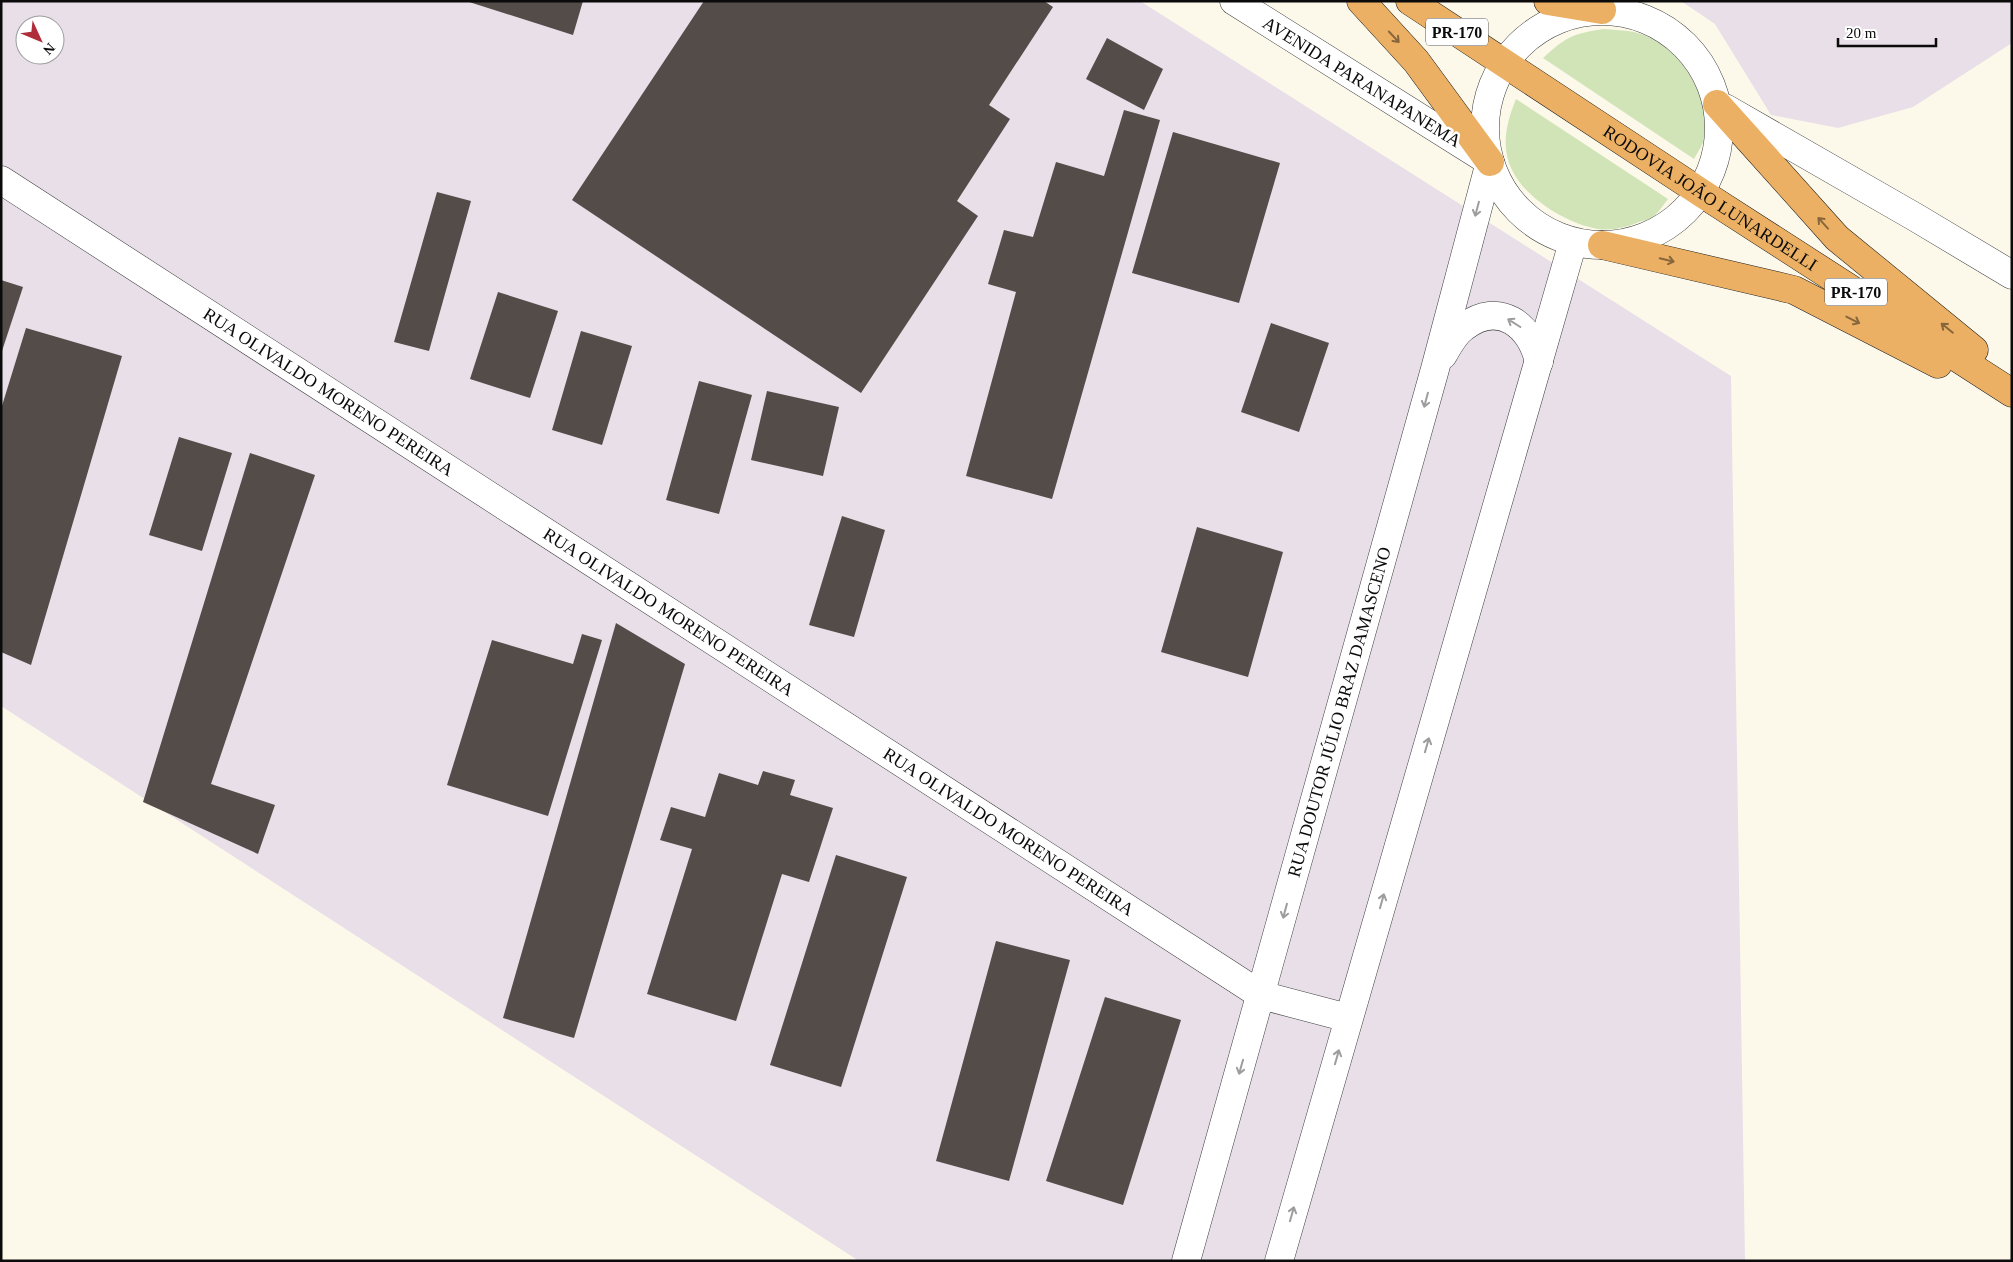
<svg xmlns="http://www.w3.org/2000/svg" width="2013" height="1262" viewBox="0 0 2013 1262" font-family="'Times New Roman',serif">
	<style>
		.industrial { fill: #e8dfe9; fill-rule: evenodd }
		.green { fill: #d1e4b7 }
		.building { fill: #534c48 }
		.lines { fill: none; stroke-linecap: round; stroke-linejoin: round }
		.minor-casing { stroke: #3e3e3e; stroke-width: 29 }
		.tertiary-casing { stroke: #3e3e3e; stroke-width: 29 }
		.trunk-casing { stroke: #1c1c1c; stroke-width: 29 }
		.minor { stroke: #fff; stroke-width: 28 }
		.tertiary { stroke: #fff; stroke-width: 28 }
		.trunk { stroke: #ecb064; stroke-width: 28 }
		.oneway { stroke: #87663c }
		.oneway2 { stroke: #9d9d9d }
		.labels { text-anchor: middle; stroke-width: 5; stroke-linejoin: round; paint-order: stroke }
		.shield { fill: #fff; stroke: #545454; stroke-width: 1 }
		.shield-label { font-size: 16px; font-weight: bold; fill: #0b0b0b }
		.street-label { font-size: 18px; fill: #0b0b0b; stroke: #fff }
	</style>
	<rect width="100%" height="100%" fill="#fdf9ea"/>
	<path class="industrial" d="M1,1H1140L1731,376L1745,1261H859L1,706ZM25,25H55V55H25Z
		M1681,1H2012V43L1913,107L1838,128L1771,115L1715,24Z"/>
	<path class="green" d="M1603,29C1613,30 1624,30 1634,32C1679,43 1711,93 1704,138C1703,145 1697,153 1694,159L1543,58C1566,37 1572,34 1603,29Z
		M1516,99L1668,199C1664,204 1659,212 1653,217C1650,219 1643,221 1639,222C1627,227 1612,231 1598,229C1567,224 1525,198 1512,170C1500,146 1507,121 1516,99Z"/>
	<path class="building" d="M466,1H583L573,35Z
		M704,1H1044L1053,7L989,105L1010,119L957,201L978,216L861,393L572,200Z
		M1107,38L1163,69L1144,110L1086,79Z
		M1124,110L1160,120L1052,499L966,476L1016,292L988,284L1004,230L1033,237L1056,162L1104,176Z
		M1173,132L1280,163L1239,303L1132,273Z
		M437,192L471,201L429,351L394,342Z
		M1,280L23,287L2,351H1Z
		M498,292L558,311L530,398L470,379Z
		M1271,323L1329,343L1299,432L1241,412Z
		M26,328L122,356L31,665L1,652V409Z
		M581,331L632,346L602,445L552,430Z
		M699,381L752,395L719,514L666,500Z
		M767,391L839,407L823,476L751,460Z
		M179,437L232,453L202,551L149,535Z
		M250,453L315,475L211,784L275,805L258,854L143,802Z
		M842,516L885,530L854,637L809,625Z
		M1197,527L1283,552L1248,677L1161,652Z
		M616,623L685,664L574,1038L503,1018Z
		M582,634L602,640L548,816L447,785L492,640L573,664Z
		M763,771L795,780L790,795L833,808L809,882L782,874L736,1021L647,994L692,849L660,840L671,807L705,817L719,773L758,785Z
		M836,855L907,877L841,1087L770,1065Z
		M996,941L1070,960L1009,1181L936,1161Z
		M1105,997L1181,1020L1123,1205L1046,1181Z"/>
	<g class="lines">
		<defs>
			<g id="minor">
				<path d="M1725,108L1915,217L2012,275"/>
				<path id="s1" d="M1,180L1261,995L1348,1018"/>
			</g>
			<g id="tertiary">
				<circle cx="1602" cy="128" r="117"/>
				<path d="M1443,355C1448,346 1455,333 1464,327C1499,300 1531,325 1539,362"/>
				<path id="s2" d="M1186,1261L1435,369L1490,162L1234,1"/>
				<path d="M1279,1261L1573,242"/>
			</g>
			<g id="trunk">
				<path d="M1361,1L1416,61L1490,162"/>
				<path id="s3" d="M1410,1L1700,192L2012,393"/>
				<path d="M1548,1L1602,10"/>
				<path d="M1717,104L1837,238L1974,350"/>
				<path d="M1602,245L1794,290L1938,364"/>
			</g>
		</defs>
		<use href="#minor" class="minor-casing"/>
		<use href="#tertiary" class="tertiary-casing"/>
		<use href="#trunk" class="trunk-casing"/>
		<use href="#minor" class="minor"/>
		<use href="#tertiary" class="tertiary"/>
		<use href="#trunk" class="trunk"/>
	</g>
	<defs><path id="oneway-shaft" d="M-6 0H5M1.5-3L5.5 0L1.5 3" fill="none" stroke-width="1.6" stroke-linecap="round" stroke-linejoin="round" transform="scale(1.25)"/></defs>
	<g class="oneway">
		<use href="#oneway-shaft" transform="translate(1394 37) rotate(47)"/>
		<use href="#oneway-shaft" transform="translate(1823 223) rotate(-132)"/>
		<use href="#oneway-shaft" transform="translate(1667 260) rotate(13)"/>
		<use href="#oneway-shaft" transform="translate(1853 320) rotate(27)"/>
		<use href="#oneway-shaft" transform="translate(1947 328) rotate(-141)"/>
	</g>
	<g class="oneway2">
		<use href="#oneway-shaft" transform="translate(1477 209) rotate(105)"/>
		<use href="#oneway-shaft" transform="translate(1514 323) rotate(-148)"/>
		<use href="#oneway-shaft" transform="translate(1426 400) rotate(105)"/>
		<use href="#oneway-shaft" transform="translate(1427 745) rotate(-74)"/>
		<use href="#oneway-shaft" transform="translate(1382 901) rotate(-74)"/>
		<use href="#oneway-shaft" transform="translate(1285 911) rotate(105)"/>
		<use href="#oneway-shaft" transform="translate(1337 1057) rotate(-74)"/>
		<use href="#oneway-shaft" transform="translate(1241 1067) rotate(106)"/>
		<use href="#oneway-shaft" transform="translate(1292 1214) rotate(-74)"/>
	</g>
	<g class="labels">
		<g class="shield">
			<rect x="1426" y="18.5" width="62" height="27" rx="4"/>
			<rect x="1825" y="278.5" width="62" height="27" rx="4"/>
		</g>
		<g class="shield-label">
			<text x="1457" y="38">PR-170</text>
			<text x="1856" y="298">PR-170</text>
		</g>
		<g class="street-label">
			<text transform="translate(1362 82) rotate(32)" y="6">AVENIDA PARANAPANEMA</text>
			<text dy="6" stroke="none"><textPath href="#s3" startOffset="359">RODOVIA JOÃO LUNARDELLI</textPath></text>
			<text dy="6" stroke="none"><textPath href="#s1" startOffset="390">RUA OLIVALDO MORENO PEREIRA</textPath></text>
			<text dy="6" stroke="none"><textPath href="#s1" startOffset="795">RUA OLIVALDO MORENO PEREIRA</textPath></text>
			<text dy="6" stroke="none"><textPath href="#s2" startOffset="570">RUA DOUTOR JÚLIO BRAZ DAMASCENO</textPath></text>
			<text dy="6" stroke="none"><textPath href="#s1" startOffset="1200">RUA OLIVALDO MORENO PEREIRA</textPath></text>
		</g>
	</g>
	<rect width="2013" height="1262" fill="none" stroke="#0b0b0b" stroke-width="5"/>
	<g transform="translate(40 40) rotate(134)"><circle r="24" fill="#ffffff" stroke="#9d9d9d"/>
	<path d="M0-4L9 19L0 12L-9 19Z" fill="#af2e3a"/>
	<text y="-8" font-size="14" font-weight="bold" text-anchor="middle" fill="#0b0b0b">N</text>
	</g>
	<path d="M1838 38v8h98v-8" fill="none" stroke="#0b0b0b" stroke-width="2.5"/>
	<text x="1846" y="38" font-size="15" fill="#0b0b0b" stroke="#ffffff" stroke-width="4" paint-order="stroke">20 m</text>
</svg>
